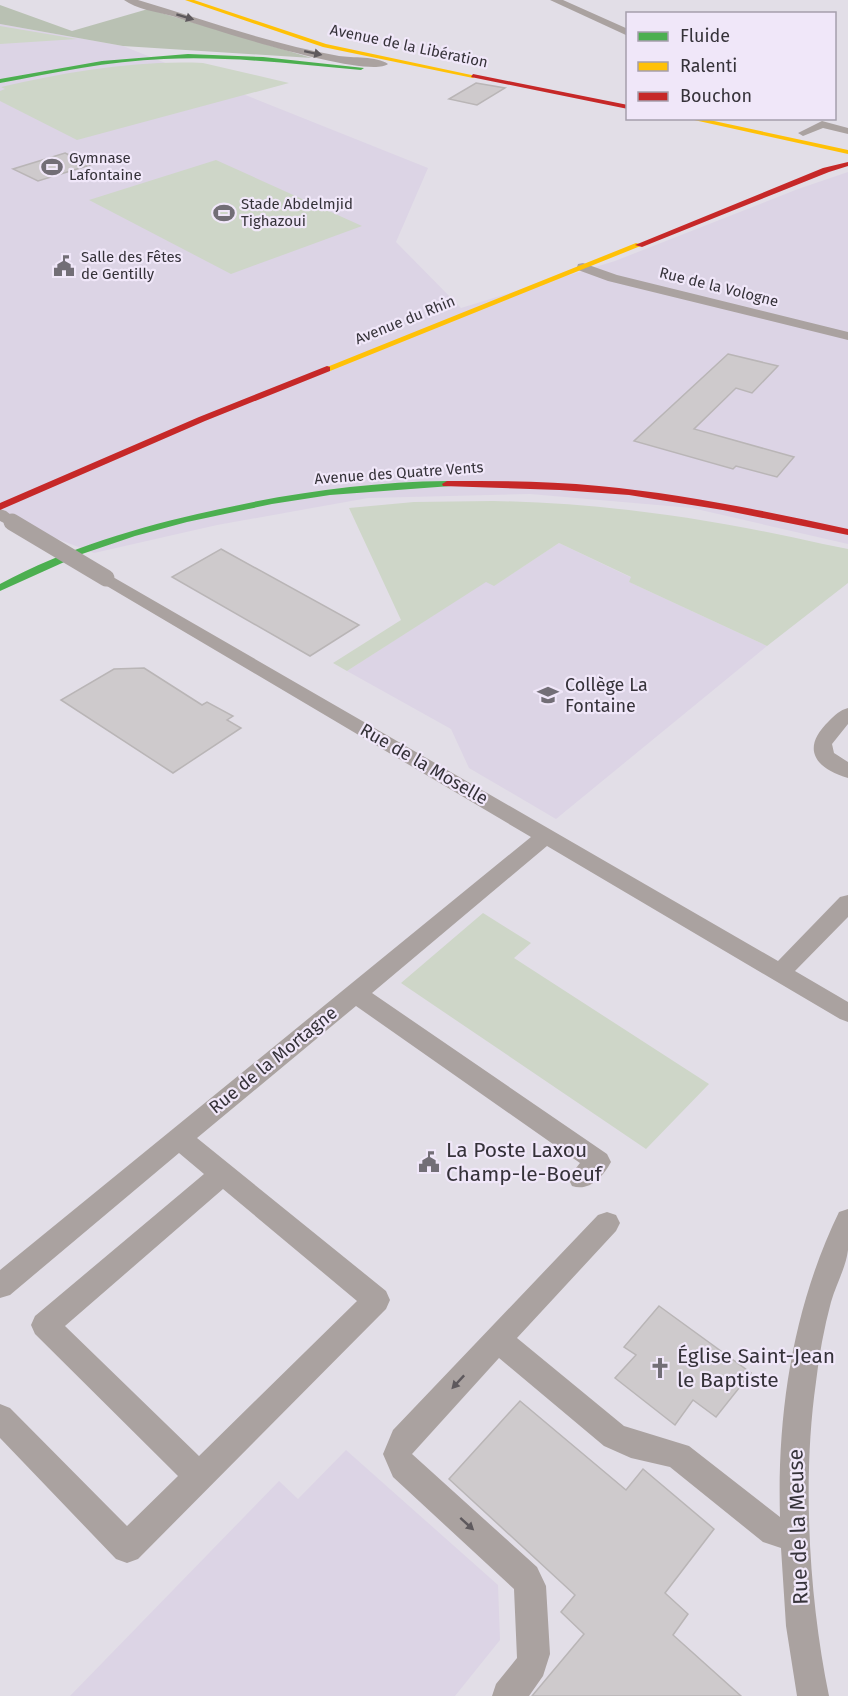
<svg xmlns="http://www.w3.org/2000/svg" width="848" height="1696" viewBox="0 0 848 1696" font-family="'Fira Sans',sans-serif">
	<style>
		.built { fill: #dcd4e5 }
		.green { fill: #ced6c8 }
		.forest { fill: #b9c1b3 }
		.building { fill: #cecacc; stroke: #b9b5b6; stroke-width: 1.5 }
		.lines { fill: none; stroke-linecap: round; stroke-linejoin: round }
		.street { fill: #aaa2a0; fill-rule: evenodd }
		.fast { fill: #4caf50; fill-rule: evenodd }
		.slow { fill: #ffc107; fill-rule: evenodd }
		.jam { fill: #c62828; fill-rule: evenodd }
		.street-bridge { stroke: #aaa2a0; stroke-width: 17 }
		.oneway { fill: #5e595d }
		.labels { text-anchor: middle; stroke-width: 4.5; stroke-linejoin: round; paint-order: stroke }
		.far-street-label { font-size: 15px; fill: #353239; stroke: #f0e7f9 }
		.far-poi-label { font-size: 15px; fill: #353239; stroke: #f0e7f9; text-anchor: start }
		.poi-label { font-size: 18px; fill: #353239; stroke: #f0e7f9; text-anchor: start }
		.street-label { font-size: 18px; fill: #353239; stroke: #f0e7f9 }
		.near-poi-label { font-size: 21px; fill: #353239; stroke: #f0e7f9; text-anchor: start }
		.near-street-label { font-size: 21px; fill: #353239; stroke: #f0e7f9 }
	</style>
	<rect width="100%" height="100%" fill="#e2dee7"/>
	<path class="built" d="M0,24L123,46L428,168L396,242L461,308L615,261L798,189L848,172V544L692,508L530,494L368,498L217,525L94,553L0,517Z
		M559,543L632,578L629,582L767,646L556,819L469,768L451,729L347,671L486,581L495,585Z
		M346,1450L498,1585L500,1640L455,1696H70L279,1481L298,1499Z"/>
	<path class="green" d="M0,26L77,39L0,44Z
		M203,63L289,83L77,140L0,101V91L5,89L1,87C67,72 135,60 203,63Z
		M216,160L362,226L231,274L89,200Z
		M493,501C605,503 714,519 823,544L848,549V583L767,646L629,582L631,577L559,543L494,586L486,582L347,671L333,663L401,620L349,508L414,502Z
		M483,913L531,943L514,958L709,1084L646,1149L401,983Z"/>
	<path class="forest" d="M0,5L72,31L148,9L312,58L123,46L0,24Z"/>
	<path class="building" d="M476,83L505,88L477,105L449,99Z
		M65,153L90,165L38,181L13,169Z
		M728,354L778,366L752,393L736,388L694,429L794,457L777,477L736,466L733,469L634,441Z
		M221,549L359,625L310,656L172,577Z
		M144,668L202,705L207,702L233,716L227,720L241,728L173,773L61,700L114,669Z
		M659,1306L751,1373L716,1417L693,1400L675,1425L615,1378L636,1355L624,1347Z
		M520,1401L626,1490L643,1469L714,1529L665,1593L688,1614L673,1635L741,1696H532L584,1634L561,1612L575,1595L449,1479Z"/>
	<g class="lines">
		<path class="street" d="M124,0H138C205,20 270,44 339,56C352,58 377,56 388,64C368,80 202,26 172,16C157,12 136,9 124,0Z
			M550,0H563L628,29V36Z
			M822,121L848,128V134L823,128L803,136L798,133Z
			M583,263L617,275L848,332V340L608,281L578,270L577,267L578,264Z
			M0,509L6,511L20,522L18,525L12,527L0,521Z
			M106,573L778,961L840,897L848,895V917L795,971L848,1002V1022L840,1019L547,846L372,993L607,1154L611,1162C603,1177 589,1192 572,1186L568,1178L580,1163L356,1006L197,1138L386,1291L390,1300L386,1309L138,1559L127,1563L116,1559L0,1438V1404L10,1408L127,1526L178,1476L35,1334L31,1325L35,1316L204,1174L179,1153L10,1295L0,1298V1270L531,837L100,582L97,578L100,574ZM223,1189L357,1301L199,1456L65,1326Z
			M848,708V724L832,744L834,753L848,762V778C814,768 801,748 829,721C835,715 840,710 848,708Z
			M848,1209C848,1222 848,1236 848,1250C846,1267 836,1285 831,1302C824,1328 819,1355 816,1382C802,1480 809,1599 829,1696H797L786,1626L781,1548L763,1542L670,1467L631,1458L604,1446L499,1358L412,1454L537,1567L546,1586L550,1654L543,1676L529,1696H492L496,1684L517,1658L514,1589L393,1477L383,1454L393,1430L598,1215L607,1212L616,1215L620,1223L616,1231L517,1338L624,1426L689,1446L780,1517C777,1412 793,1307 839,1212Z"/>
		<path class="fast" d="M188,54L263,57L364,68L361,70C295,64 230,56 164,59C108,61 54,73 0,83V79L102,61Z
			M447,481L452,484L451,486L330,495L272,504L187,522L135,536L82,554L0,591V584C67,548 138,527 211,511C289,493 367,482 447,481Z"/>
		<path class="slow" d="M185,0H194L326,44L476,76L473,78L323,47Z
			M685,118H700L848,150V154Z
			M636,243L643,245L330,371L322,369Z"/>
		<path class="jam" d="M473,74L628,105V109L471,77Z
			M848,162V166L829,172L642,247L635,245L823,168Z
			M327,366L330,367V371L205,421L0,510V503L199,417Z
			M447,481C498,481 548,481 599,486C683,494 766,511 848,529V535L723,510L629,495L560,490L443,486L442,484Z"/>
		<path class="street-bridge" d="M12,522L106,578"/>
	</g>
	<defs><path id="oneway-solid" d="M-6-.8H1V-3.2L6.5 0L1 3.2V.8H-6Z" transform="scale(1.5)"/></defs>
	<g class="oneway">
		<use href="#oneway-solid" transform="translate(185 17) rotate(17)"/>
		<use href="#oneway-solid" transform="translate(313 53) rotate(12)"/>
		<use href="#oneway-solid" transform="translate(458 1382) rotate(133)"/>
		<use href="#oneway-solid" transform="translate(467 1524) rotate(42)"/>
	</g>
	<defs>
		<symbol id="stadium-bare" viewBox="-9 -9 18 18"><path d="M0-5a6.5 5 0 1 0 0 10a6.5 5 0 1 0 0-10ZM-3.5-1.8h7v3.6h-7Z" fill="#726e76" stroke="#f0e7f9" stroke-width="2.5" paint-order="stroke"/></symbol>
		<symbol id="civic-bare" viewBox="-9 -9 18 18"><path d="M-.6-6.5H3V-4.5H.6V-3L4-1V1h2V6H-6V1h2V-1L-.6-3ZM-1.2 2.5V6h2.4V2.5Z" fill="#726e76" stroke="#f0e7f9" stroke-width="2.5" paint-order="stroke"/></symbol>
		<symbol id="school-bare" viewBox="-9 -9 18 18"><path d="M0-5L7-2L0 1L-7-2ZM-4 1L0 2.5L4 1V4Q0 6-4 4Z" fill="#726e76" stroke="#f0e7f9" stroke-width="2.5" paint-order="stroke"/></symbol>
		<symbol id="church-bare" viewBox="-9 -9 18 18"><path d="M-1.2-6h2.4v3.5h3.3v2.4h-3.3V6h-2.4V-.1h-3.3v-2.4h3.3Z" fill="#726e76" stroke="#f0e7f9" stroke-width="2.5" paint-order="stroke"/></symbol>
	</defs>
	<g fill-rule="evenodd">
		<use href="#stadium-bare" x="37" y="152" width="30" height="30"/>
		<use href="#stadium-bare" x="209" y="198" width="30" height="30"/>
		<use href="#civic-bare" x="49" y="251" width="30" height="30"/>
		<use href="#school-bare" x="533" y="680" width="30" height="30"/>
		<use href="#civic-bare" x="414" y="1147" width="30" height="30"/>
		<use href="#church-bare" x="645" y="1353" width="30" height="30"/>
	</g>
	<g class="labels">
		<g class="far-street-label">
			<text transform="translate(409 46) rotate(12)" y="5">Avenue de la Libération</text>
			<text transform="translate(719 287) rotate(14)" y="5">Rue de la Vologne</text>
			<text transform="translate(405 320) rotate(-22)" y="5">Avenue du Rhin</text>
			<text transform="translate(399 473) rotate(-4)" y="5">Avenue des Quatre Vents</text>
		</g>
		<g class="far-poi-label">
			<text x="69" y="163">Gymnase<tspan x="69" dy="17">Lafontaine</tspan></text>
			<text x="241" y="209">Stade Abdelmjid<tspan x="241" dy="17">Tighazoui</tspan></text>
			<text x="81" y="262">Salle des Fêtes<tspan x="81" dy="17">de Gentilly</tspan></text>
		</g>
		<g class="poi-label">
			<text x="565" y="691">Collège La<tspan x="565" dy="21">Fontaine</tspan></text>
		</g>
		<g class="street-label">
			<text transform="translate(424 764) rotate(30)" y="6">Rue de la Moselle</text>
			<text transform="translate(273 1060) rotate(-39)" y="6">Rue de la Mortagne</text>
		</g>
		<g class="near-poi-label">
			<text x="446" y="1157">La Poste Laxou<tspan x="446" dy="24">Champ-le-Boeuf</tspan></text>
			<text x="677" y="1363">Église Saint-Jean<tspan x="677" dy="24">le Baptiste</tspan></text>
		</g>
		<g class="near-street-label">
			<text transform="translate(798 1527) rotate(-92)" y="7">Rue de la Meuse</text>
		</g>
	</g>
	<rect x="626" y="12" width="210" height="108" fill="#f0e7f9" stroke="#a59fac" stroke-width="1.5"/>
	<rect x="638" y="32" width="30" height="9" fill="#4caf50" stroke="#a59fac" stroke-width="1.5"/>
	<text x="680" y="42" font-size="18" fill="#353239">Fluide</text>
	<rect x="638" y="62" width="30" height="9" fill="#ffc107" stroke="#a59fac" stroke-width="1.5"/>
	<text x="680" y="72" font-size="18" fill="#353239">Ralenti</text>
	<rect x="638" y="92" width="30" height="9" fill="#c62828" stroke="#a59fac" stroke-width="1.5"/>
	<text x="680" y="102" font-size="18" fill="#353239">Bouchon</text>
</svg>
